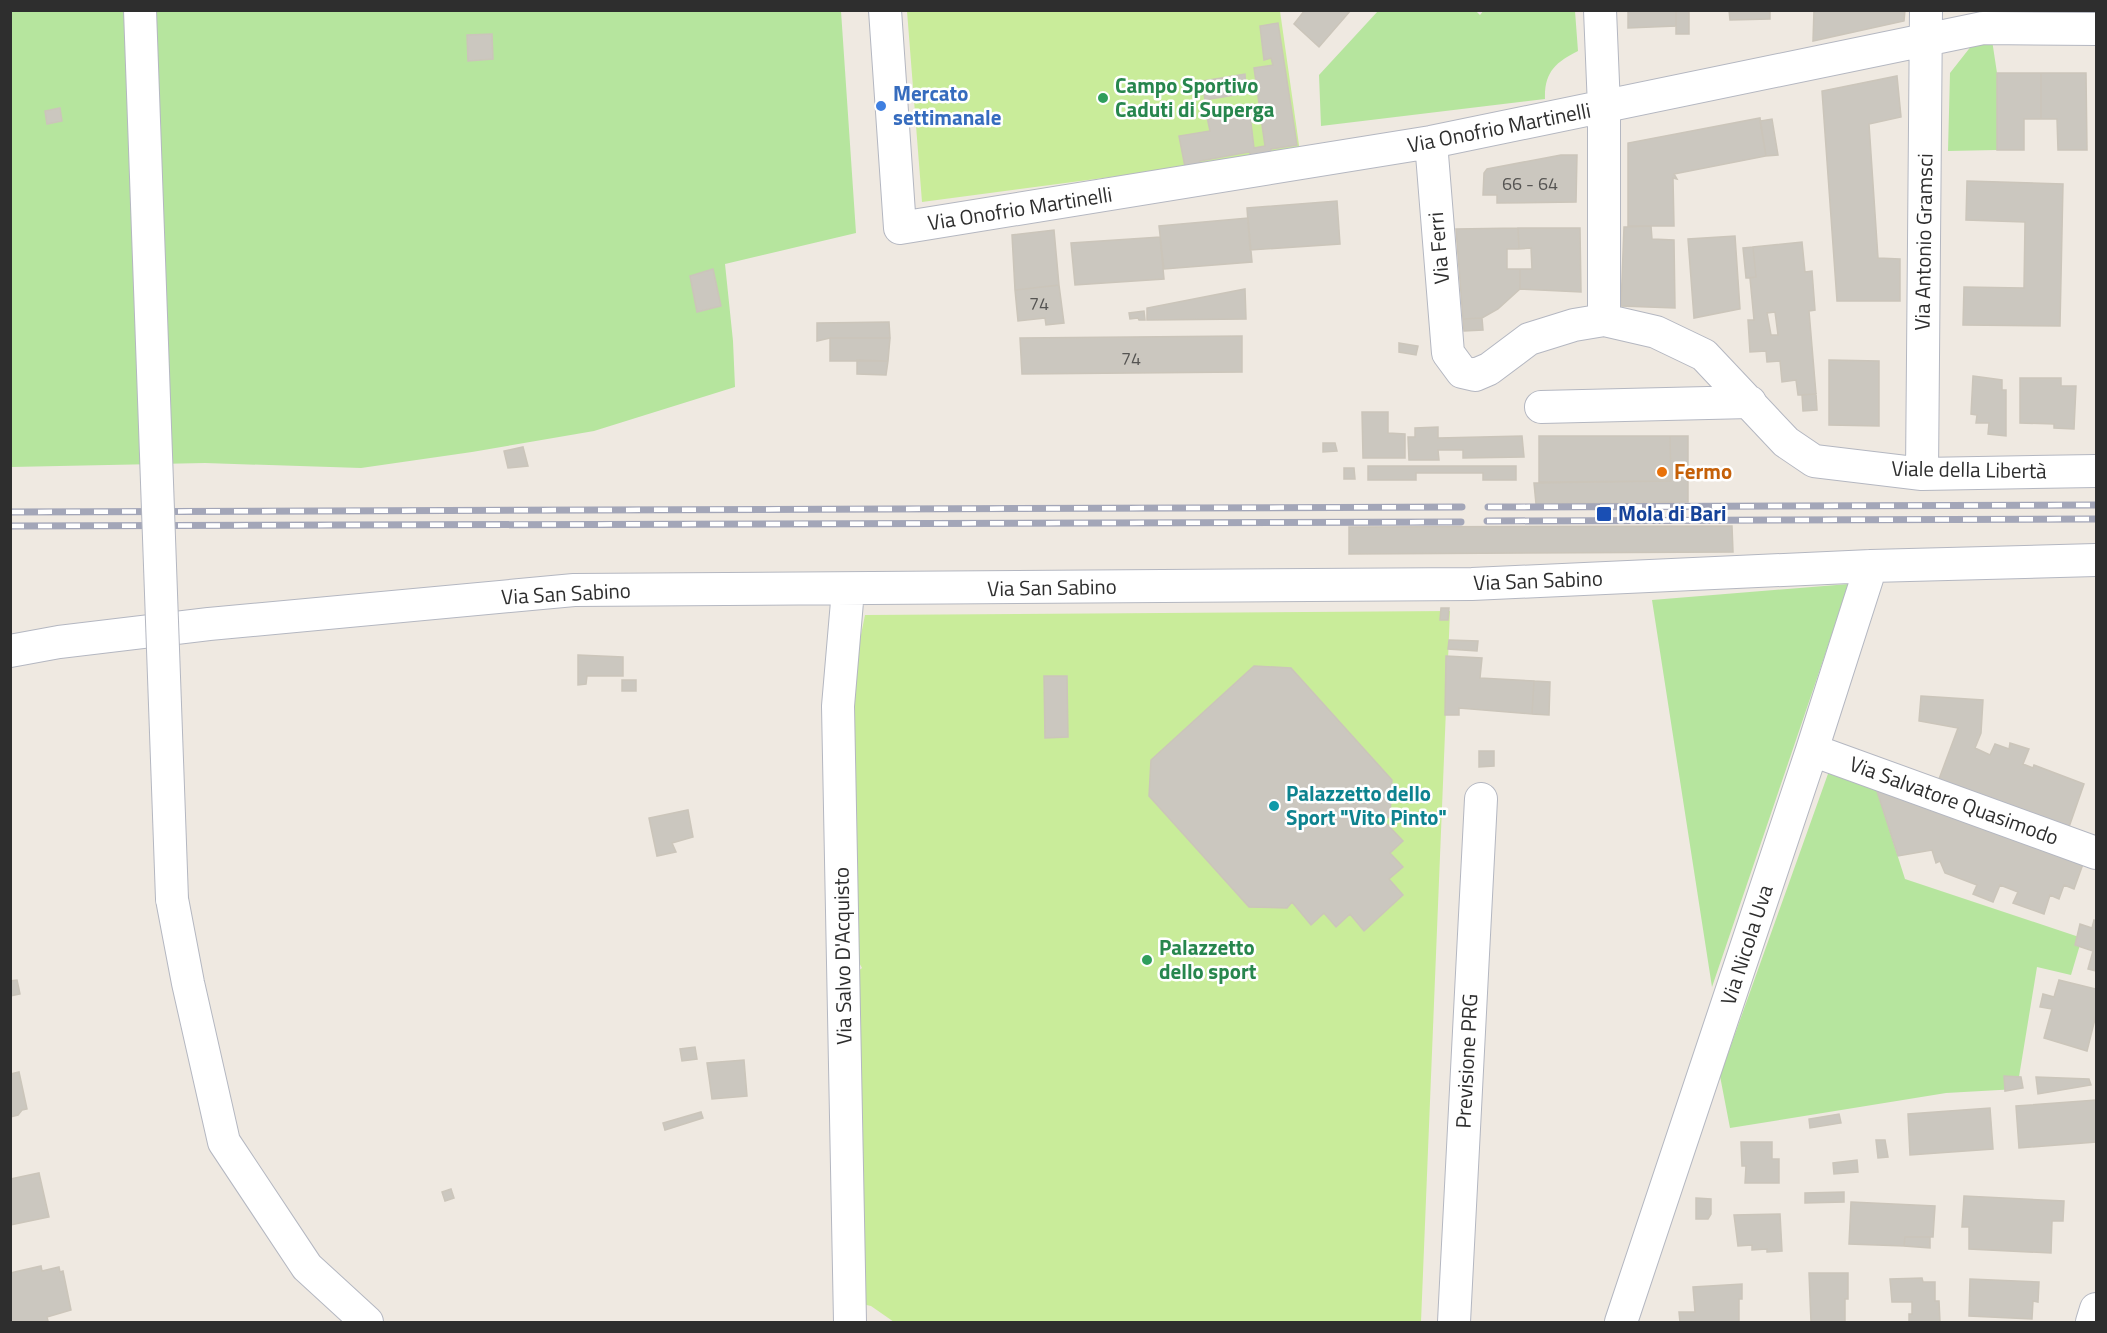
<svg xmlns="http://www.w3.org/2000/svg" width="2107" height="1333" viewBox="0 0 2107 1333" font-family="'Titillium Web',sans-serif">
	<style>
		.green { fill: #b6e59e }
		.pitch { fill: #c9ec9a }
		.building { fill: #cbc7bf; stroke: #cbc5ba; stroke-width: 1.5; fill-rule: evenodd }
		.lines { fill: none; stroke-linecap: round; stroke-linejoin: round }
		.minor-casing { stroke: #b4b7c1; stroke-width: 34 }
		.minor { stroke: #fff; stroke-width: 32 }
		.rail-casing { stroke: #a3a6b8; stroke-width: 7 }
		.rail { stroke: #fff; stroke-width: 4.5; stroke-dasharray: 14; stroke-linecap: butt }
		.minor-bridge-casing { stroke: #b4b7c1; stroke-width: 34; stroke-linecap: butt }
		.minor-bridge { stroke: #fff; stroke-width: 32 }
		.leisure-dot { fill: #2e9e5b; stroke: #fff; stroke-width: 2 }
		.shop-dot { fill: #3f7fe0; stroke: #fff; stroke-width: 2 }
		.food-dot { fill: #e8710a; stroke: #fff; stroke-width: 2 }
		.transit-dot { fill: #1a4fb4; stroke: #fff; stroke-width: 2 }
		.culture-dot { fill: #0f9aa8; stroke: #fff; stroke-width: 2 }
		.labels { text-anchor: middle; stroke-width: 5; stroke-linejoin: round; paint-order: stroke }
		.number-label { font-size: 18px; fill: #555452 }
		.leisure-label { font-size: 21px; font-weight: bold; fill: #27864d; stroke: #fff; text-anchor: start }
		.shop-label { font-size: 21px; font-weight: bold; fill: #366cbe; stroke: #fff; text-anchor: start }
		.street-label { font-size: 21px; fill: #2e2e2e; stroke: #fff }
		.food-label { font-size: 21px; font-weight: bold; fill: #c56008; stroke: #fff; text-anchor: start }
		.transit-label { font-size: 21px; font-weight: bold; fill: #164399; stroke: #fff; text-anchor: start }
		.culture-label { font-size: 21px; font-weight: bold; fill: #0d838f; stroke: #fff; text-anchor: start }
	</style>
	<rect width="100%" height="100%" fill="#efe9e1"/>
	<path class="green" d="M1475,10L1480,15L1484,10L1575,11L1578,51C1556,62 1544,72 1545,99L1321,126L1319,75L1378,11Z
		M10,11H841L856,233L725,264L733,341L735,387L594,431L472,452L361,468L205,463L11,467Z
		M1992,40L1997,73V150L1948,151L1950,73L1972,45Z
		M1849,584L1712,987L1652,600Z
		M1829,771L1876,788L1905,879L2082,938L2071,975L2037,967L2017,1089L1946,1093L1730,1128L1720,1076Z"/>
	<path class="pitch" d="M907,11H1280L1300,152L922,202Z
		M1450,611L1421,1322H894L871,1306L862,1304L854,974L862,968L853,952L854,669L865,615Z"/>
	<path class="building" d="M1305,10H1351L1319,47L1294,24Z
		M1628,10H1676V26L1628,28Z
		M1676,10H1689V34H1676Z
		M1729,10H1770V19L1730,20Z
		M1814,10H1905L1904,21L1813,41Z
		M1278,23L1297,145L1271,149L1270,153L1252,156L1249,152L1200,161L1198,165L1185,167L1179,136L1210,131L1206,112L1249,106L1254,148L1265,146L1254,68L1273,65L1271,58L1264,60L1260,26Z
		M492,34L493,59L468,61L467,35Z
		M1997,73H2041V119H2024V150H1997Z
		M2041,73H2086L2087,150H2058L2057,119H2041Z
		M1245,74L1246,93L1205,100L1202,81Z
		M1897,76L1901,117L1869,124L1878,258L1900,259V301H1837L1822,91Z
		M60,108L62,121L47,124L45,111Z
		M1760,118L1766,156L1674,174L1677,179L1673,178L1674,226H1628V143Z
		M1772,119L1778,155L1766,156L1760,121Z
		M1561,155H1577L1576,202L1497,203V195H1483L1484,173L1487,169Z
		M1967,181L2063,184L2060,326L1963,325L1964,287L2024,288L2025,222L1966,220Z
		M1337,201L1340,244L1250,250L1247,208Z
		M1248,218L1252,262L1164,269L1159,226Z
		M1651,226L1652,239L1674,240L1675,308L1621,306L1624,227Z
		M1518,228H1580L1581,292L1520,289V269H1532L1531,248L1519,249Z
		M1518,228L1519,249H1507V269H1520V289L1498,309L1482,318L1463,319L1456,229Z
		M1054,230L1059,285L1015,290L1012,235Z
		M1735,236L1740,309L1694,318L1688,239Z
		M1160,237L1164,279L1075,285L1071,243Z
		M1802,242L1805,272L1812,271L1815,310L1809,311L1816,394L1798,395L1796,380L1782,382L1780,361L1767,362L1766,351L1750,352L1748,320H1754L1750,278L1756,277L1753,247ZM1775,312L1778,335H1771L1767,313Z
		M1753,247L1756,277L1746,278L1743,248Z
		M713,269L721,306L697,312L690,276Z
		M1059,285L1064,323L1046,325L1045,318L1018,321L1015,290Z
		M1245,289L1246,319L1147,320V308Z
		M1144,311L1145,320H1139L1138,318L1130,319L1129,313Z
		M1482,318L1483,330L1464,331L1463,319Z
		M889,322L890,338H830L817,341V323Z
		M1242,336V372L1022,374L1020,338Z
		M830,338H890L888,361H830Z
		M1399,343L1418,346L1416,355L1399,352Z
		M857,360L888,361L886,375L857,374Z
		M1829,360L1879,361V426L1829,425Z
		M1973,376L2002,380V390H2006V436L1988,434L1989,423H1976L1977,415L1971,414Z
		M2020,378H2061V386H2076L2074,429L2054,428V424L2020,423Z
		M1816,394L1817,410L1803,411L1802,395Z
		M1362,412H1388V433L1405,434V458H1363Z
		M1438,427V438L1522,436L1524,457L1463,458V450H1438L1439,460H1409L1408,437H1415V428Z
		M1539,436H1670L1671,481L1539,482Z
		M1670,436H1688V502L1536,504L1534,483L1671,481Z
		M1323,443H1335L1337,451L1323,452Z
		M523,447L528,466L508,468L504,451Z
		M1368,466H1516V480H1483V473H1416V480H1368Z
		M1344,468H1354L1355,479H1344Z
		M1732,526L1733,552L1349,554V527Z
		M1441,608H1449L1448,620H1440Z
		M1449,640L1478,641L1477,651L1448,649Z
		M578,655L623,657V676H587L586,684L578,685Z
		M1446,656L1482,658L1480,678L1534,681L1532,714L1459,708V715H1445Z
		M1254,666L1291,668L1392,780L1390,816L1384,821L1403,841L1390,853L1403,867L1389,879L1403,895L1364,931L1350,914L1336,927L1324,913L1311,925L1292,902L1287,908L1249,907L1149,796L1151,760Z
		M1044,676H1067L1068,737L1045,738Z
		M622,680H636V691H622Z
		M1534,681L1550,682L1549,715L1532,714Z
		M1921,696L1983,700L1981,733L1975,748L1990,755L1995,744L2009,749L2010,743L2029,749L2023,764L2033,768L2034,765L2084,784L2069,827L1939,779L1958,728L1919,721Z
		M1479,751H1494V766L1479,767Z
		M1876,788L2083,864L2074,889L2064,885L2059,899L2050,895L2044,914L2013,903L2018,892L2000,885L1993,902L1973,894L1977,885L1945,873L1940,861L1936,863L1932,850L1898,856Z
		M688,810L693,837L672,843L676,852L657,856L649,818Z
		M2094,920L2096,921V971L2088,969L2093,951L2075,945L2080,924L2092,928Z
		M17,980L20,994L10,996V981Z
		M2059,980L2096,989V1015L2087,1051L2044,1038L2052,1009L2040,1007L2043,994L2054,997Z
		M695,1047L697,1059L682,1061L680,1049Z
		M744,1060L747,1096L712,1099L707,1063Z
		M19,1072L27,1109L22,1110L18,1115L10,1117V1074Z
		M2004,1076L2021,1077L2023,1088L2005,1091Z
		M2036,1077L2089,1079L2091,1085L2038,1094Z
		M2096,1100V1142L2019,1148L2016,1106Z
		M1990,1108L1993,1149L1910,1155L1908,1114Z
		M701,1112L703,1118L665,1130L663,1123Z
		M1839,1114L1841,1123L1810,1128L1809,1119Z
		M1876,1140H1885L1888,1157L1878,1158Z
		M1741,1142H1772V1159H1779V1183H1745L1746,1166H1742Z
		M1857,1160L1858,1172L1834,1174L1833,1163Z
		M39,1173L49,1217L10,1225V1179Z
		M451,1189L454,1198L445,1201L442,1192Z
		M1844,1192V1202L1805,1203V1193Z
		M1964,1196L2064,1201L2063,1221H2052L2051,1253L1969,1249V1227H1962Z
		M1696,1198L1711,1199V1214L1708,1219H1696Z
		M1851,1202L1935,1206L1933,1237H1905L1904,1246L1849,1244Z
		M1780,1214L1782,1251L1767,1252V1249L1752,1250V1245L1738,1246L1734,1215Z
		M1905,1237H1930V1248L1904,1246Z
		M41,1266L42,1271L59,1267L60,1272L63,1271L71,1310L47,1317L48,1321L40,1322H10V1273Z
		M1809,1273H1848V1299H1845V1322H1811Z
		M1922,1278L1923,1282H1935V1301H1939L1940,1322H1909V1314H1912V1302H1892L1890,1279Z
		M1970,1279L2039,1282L2038,1302L2033,1301L2032,1319L1969,1316Z
		M1742,1284V1299H1739V1322H1680L1679,1312H1695L1693,1287Z"/>
	<g class="lines">
		<defs>
			<path id="minor" d="M885,10L900,228L1431,142L1983,28L2096,29
				M1600,10L1604,107V320
				M1431,142L1448,353L1462,372L1475,375L1489,369L1529,339L1574,325L1604,320L1656,332L1704,355L1786,442L1814,461L1922,474L2096,471
				M1541,407L1750,402
				M1922,474L1926,10
				M848,590L838,706L850,1322
				M10,651L59,642L209,624L574,590L1472,584L1871,566L2096,560
				M1812,750L2096,853
				M172,899L188,983L224,1142L307,1267L367,1322
				M1454,1322L1481,799
				M1621,1322L1812,750L1871,566
				M2092,1322L2096,1309"/>
		</defs>
		<use href="#minor" class="minor-casing"/>
		<use href="#minor" class="minor"/>
		<defs>
			<path id="rail" d="M1488,507L2096,505
				M10,512L1462,507
				M1487,521L2096,519
				M10,526L1461,522"/>
		</defs>
		<use href="#rail" class="rail-casing"/>
		<use href="#rail" class="rail"/>
		<defs>
			<path id="minor-bridge" d="M140,10L172,899"/>
		</defs>
		<use href="#minor-bridge" class="minor-bridge-casing"/>
		<use href="#minor-bridge" class="minor-bridge"/>
	</g>
	<g class="leisure-dot">
		<circle cx="1103" cy="98" r="6"/>
		<circle cx="1147" cy="960" r="6"/>
	</g>
	<circle class="shop-dot" cx="881" cy="106" r="6"/>
	<circle class="food-dot" cx="1662" cy="472" r="6"/>
	<rect class="transit-dot" x="1596" y="506" width="16" height="16" rx="3"/>
	<circle class="culture-dot" cx="1274" cy="806" r="6"/>
	<g class="labels">
		<g class="number-label">
			<text x="1530" y="190">66 - 64</text>
			<text x="1039" y="310">74</text>
			<text x="1131" y="365">74</text>
		</g>
		<g class="leisure-label">
			<text x="1115" y="93">Campo Sportivo<tspan x="1115" dy="24">Caduti di Superga</tspan></text>
			<text x="1159" y="955">Palazzetto<tspan x="1159" dy="24">dello sport</tspan></text>
		</g>
		<g class="shop-label">
			<text x="893" y="101">Mercato<tspan x="893" dy="24">settimanale</tspan></text>
		</g>
		<g class="street-label">
			<text transform="translate(1499 128) rotate(-11)" y="7">Via Onofrio Martinelli</text>
			<text transform="translate(1020 209) rotate(-9)" y="7">Via Onofrio Martinelli</text>
			<text transform="translate(1924 242) rotate(-89)" y="7">Via Antonio Gramsci</text>
			<text transform="translate(1439 248) rotate(-95)" y="7">Via Ferri</text>
			<text transform="translate(1969 470) rotate(1)" y="7">Viale della Libertà</text>
			<text transform="translate(1538 581) rotate(-2)" y="7">Via San Sabino</text>
			<text transform="translate(1052 588) rotate(-1)" y="7">Via San Sabino</text>
			<text transform="translate(566 594) rotate(-3)" y="7">Via San Sabino</text>
			<text transform="translate(1954 801) rotate(20)" y="7">Via Salvatore Quasimodo</text>
			<text transform="translate(1747 945) rotate(-72)" y="7">Via Nicola Uva</text>
			<text transform="translate(843 956) rotate(-91)" y="7">Via Salvo D'Acquisto</text>
			<text transform="translate(1467 1061) rotate(-87)" y="7">Previsione PRG</text>
		</g>
		<g class="food-label">
			<text x="1674" y="479">Fermo</text>
		</g>
		<g class="transit-label">
			<text x="1618" y="521">Mola di Bari</text>
		</g>
		<g class="culture-label">
			<text x="1286" y="801">Palazzetto dello<tspan x="1286" dy="24">Sport "Vito Pinto"</tspan></text>
		</g>
	</g>
	<rect width="2107" height="1333" fill="none" stroke="#2e2e2e" stroke-width="24"/>
</svg>
